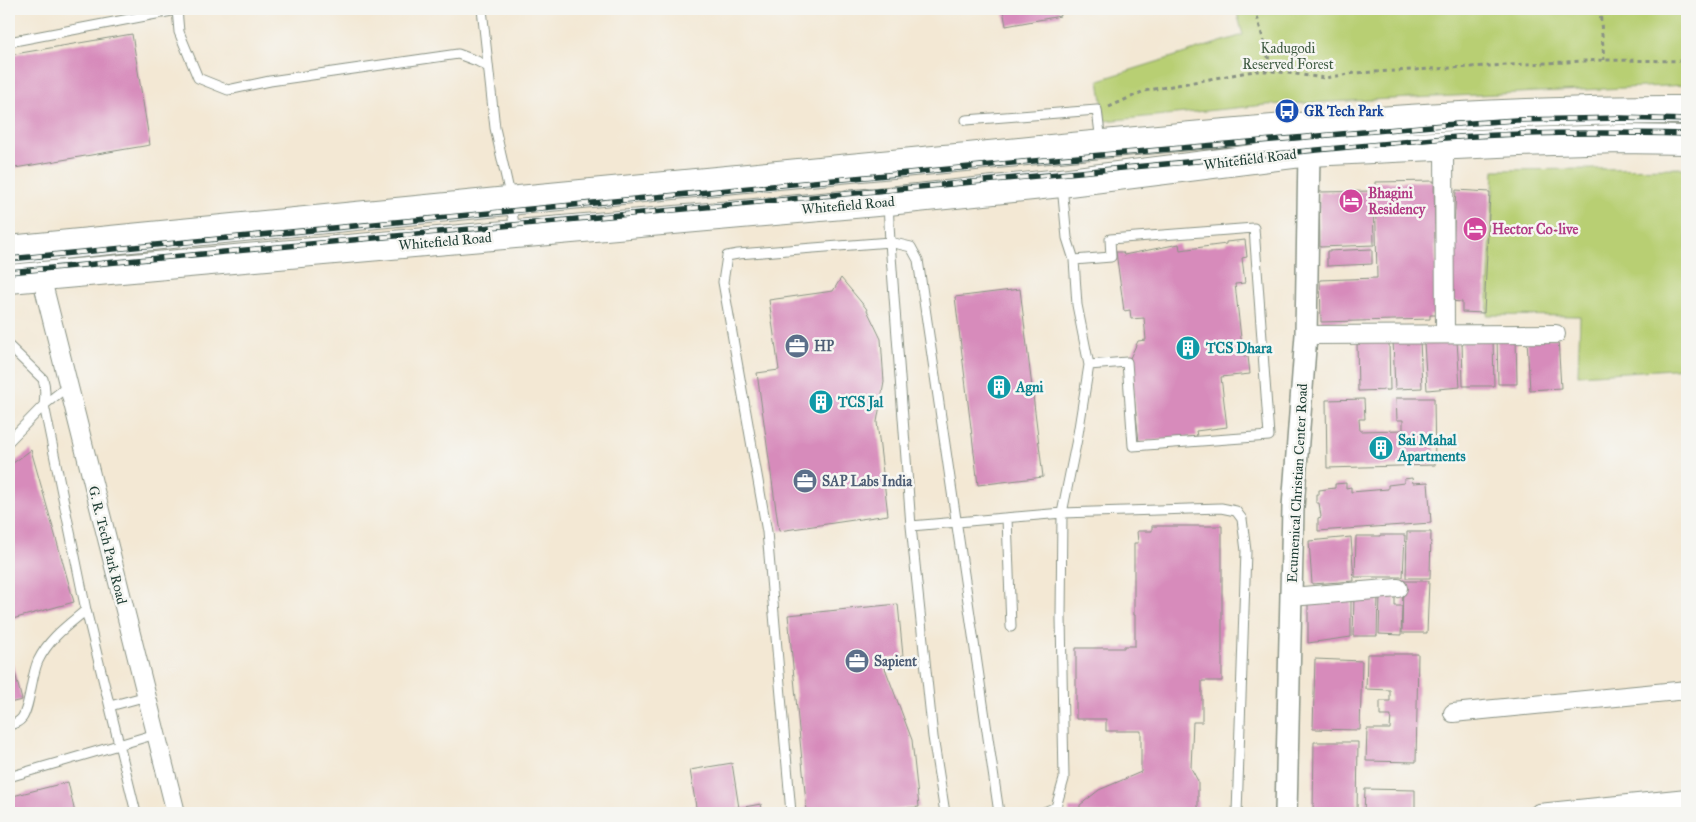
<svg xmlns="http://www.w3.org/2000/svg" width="1696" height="822" viewBox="0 0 1696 822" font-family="'IM FELL Great Primer',serif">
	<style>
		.green { fill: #b8cf73; stroke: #6c8654 }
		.building { fill: #d78bbb }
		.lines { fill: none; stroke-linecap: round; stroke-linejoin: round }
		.service-casing { stroke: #899284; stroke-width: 11 }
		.minor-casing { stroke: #899284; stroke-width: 20 }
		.tertiary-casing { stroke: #899284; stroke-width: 24 }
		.primary-casing { stroke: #899284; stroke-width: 30 }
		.path { stroke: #899284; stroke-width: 3; stroke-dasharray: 4 4; stroke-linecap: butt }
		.service { stroke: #fff; stroke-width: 9 }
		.minor { stroke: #fff; stroke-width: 18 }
		.tertiary { stroke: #fff; stroke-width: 21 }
		.primary { stroke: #fff; stroke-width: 28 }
		.rail-casing { stroke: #1f3d34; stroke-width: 5.5 }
		.rail { stroke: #f6f6f2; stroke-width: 4; stroke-dasharray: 11; stroke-linecap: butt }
		.labels { text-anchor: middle; stroke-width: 5; stroke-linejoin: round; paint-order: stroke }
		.park-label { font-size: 14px; fill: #3e5a41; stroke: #f6f6f2 }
		.transit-label { font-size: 14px; font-weight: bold; fill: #164399; stroke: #f6f6f2; text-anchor: start }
		.street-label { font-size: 14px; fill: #1f3d34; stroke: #f6f6f2 }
		.hotel-label { font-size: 14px; font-weight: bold; fill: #b23c85; stroke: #f6f6f2; text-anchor: start }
		.service-label { font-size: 14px; font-weight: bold; fill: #4e5e75; stroke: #f6f6f2; text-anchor: start }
		.culture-label { font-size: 14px; font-weight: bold; fill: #0d838f; stroke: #f6f6f2; text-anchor: start }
	</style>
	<rect width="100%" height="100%" fill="#f6f6f2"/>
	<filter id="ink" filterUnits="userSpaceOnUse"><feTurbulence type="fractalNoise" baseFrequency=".02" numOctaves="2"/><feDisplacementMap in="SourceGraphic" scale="10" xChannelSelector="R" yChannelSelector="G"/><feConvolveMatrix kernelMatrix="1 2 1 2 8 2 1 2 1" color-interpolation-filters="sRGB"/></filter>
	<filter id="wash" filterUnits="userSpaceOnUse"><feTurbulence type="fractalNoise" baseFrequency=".0096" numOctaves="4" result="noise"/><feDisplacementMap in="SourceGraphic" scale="20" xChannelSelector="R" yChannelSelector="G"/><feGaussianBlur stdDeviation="1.12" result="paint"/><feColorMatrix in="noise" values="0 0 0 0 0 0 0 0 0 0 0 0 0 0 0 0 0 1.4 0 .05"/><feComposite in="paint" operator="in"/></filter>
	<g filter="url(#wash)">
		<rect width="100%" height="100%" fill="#f3e8d4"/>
		<path class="green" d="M1236,9H1687V85L1265,105L1105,121L1099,80L1243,35Z
			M1687,168V368L1578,375L1580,316L1487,315L1494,170Z"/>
		<g id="blocks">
			<path class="building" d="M1003,9H1059L1060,16L1006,26Z
				M132,34L150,145L9,169V55Z
				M1434,181L1437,315H1430V319L1321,322L1320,280L1377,278L1375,182Z
				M1456,190L1490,192L1484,313L1462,312V302L1450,301Z
				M1373,191L1374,245L1320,247L1319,192Z
				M1245,240L1247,257L1242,258L1245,283L1235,284L1243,356H1248L1250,374L1221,377L1227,427L1196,431L1197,436L1139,442L1130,358L1138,341L1146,340L1144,318L1131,319L1130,310L1124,311L1116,252H1123L1124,255L1179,244L1180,250L1226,244V242Z
				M1372,249V264L1327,266V251Z
				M841,278L866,308L881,339L884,382L877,422L888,515L779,531L757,373L779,370L769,300L833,291Z
				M1020,289L1043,477L978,485L955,297Z
				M1497,336H1516L1517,384H1498Z
				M1493,338L1494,386H1463L1462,339Z
				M1558,338L1561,388L1530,390L1527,340Z
				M1420,339L1422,388L1395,389L1393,340Z
				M1389,341L1390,390L1358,391L1357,342Z
				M1457,341L1460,387L1427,390L1424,343Z
				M1396,398H1434L1435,465L1327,468L1326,400L1364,399L1365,419H1359L1360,431L1403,430V420H1397Z
				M31,450L74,602L9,620V466Z
				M1412,478L1413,483L1428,482L1431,523L1318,531V518L1321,517L1319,503H1316V494H1319V490L1335,488V484L1346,483V488L1351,487V492L1388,489V485L1404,483V479Z
				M1152,526H1222V681H1202V722H1193L1191,768L1198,781V813H1069V808H1080V805L1099,790L1141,772V731H1106V719H1076V648H1124V646H1135V615H1134V543H1138L1137,531H1152Z
				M1407,532H1431L1430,578H1406Z
				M1380,535H1405L1403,577H1355L1356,536H1380Z
				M1351,537L1354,581L1312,584L1309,541Z
				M1403,581H1429L1427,633H1402Z
				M1354,596H1378L1377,636H1353Z
				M1380,596H1395V606H1402L1401,635L1379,634Z
				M1351,597V637L1308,643V601Z
				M898,604L903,656L882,660L912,740L919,807L859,813H807L788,615Z
				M9,650L22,700L9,703Z
				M1367,654H1418L1416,762L1366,761L1367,729H1390L1391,716H1380V701H1390V690L1366,689Z
				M1315,659L1362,661L1360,730L1313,729Z
				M1314,742H1358L1357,813H1313Z
				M732,763L739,808L761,804L763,813H697L690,770Z
				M68,782L75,813H9V797Z
				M1365,789L1415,790V813H1364Z"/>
		</g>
	</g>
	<g filter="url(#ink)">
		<use href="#blocks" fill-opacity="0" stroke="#899284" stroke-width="1"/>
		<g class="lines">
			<defs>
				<path id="service" d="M177,9L179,32L198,78L228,90L270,81L458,54L477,61L488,67
					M482,9L495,128L508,186L515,231
					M9,42L177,10
					M966,120L1097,110L1101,142
					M888,203L890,242L911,247L918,260L999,813
					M1074,260L1111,257L1110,239L1254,228L1269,436L1133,446L1127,362L1089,365
					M9,346L43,379C46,388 45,396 44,405L86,610L136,813
					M9,441L44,405L68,386
					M1007,518L1011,627
					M911,526L933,737L945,813
					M110,706L147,696
					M9,725C14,724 19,722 22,718C30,707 31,676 38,661C49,638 68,625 86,610
					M9,777L156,734
					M791,813L767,532L723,282L727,256L738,254L890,242L911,526L1062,513L1221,508L1236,511L1242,519L1246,551L1237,813
					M1042,813L1056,807L1064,779L1061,617L1062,513L1078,434L1089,365L1077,305L1074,260L1067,238L1062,186"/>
				<path id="minor" d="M1444,145L1445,334
					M41,276L176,813
					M1306,335L1556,334
					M1291,597L1398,588
					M1453,713L1687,690
					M1539,813L1687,798"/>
				<path id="tertiary" d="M1286,813L1293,507L1306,335L1309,152"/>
				<path id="primary" d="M9,250C321,219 632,189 944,159C1191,136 1439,109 1687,110
					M9,279L888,201L1061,183L1309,152L1519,142L1620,139L1687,140"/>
			</defs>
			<use href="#service" class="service-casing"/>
			<use href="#minor" class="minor-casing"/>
			<use href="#tertiary" class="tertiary-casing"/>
			<use href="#primary" class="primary-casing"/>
			<path class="path" d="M1255,9L1272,71
				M1600,9L1604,60
				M1109,107L1144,91L1254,71H1272L1325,78L1355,73L1604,60L1687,61"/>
			<use href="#service" class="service"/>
			<use href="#minor" class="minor"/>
			<use href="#tertiary" class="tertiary"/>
			<use href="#primary" class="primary"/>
			<defs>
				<path id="rail" d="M9,259L1022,162L1443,125L1516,120L1621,118L1687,120
					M9,272L1445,138C1526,132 1606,132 1687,134"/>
			</defs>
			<use href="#rail" class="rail-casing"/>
			<use href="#rail" class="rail"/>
		</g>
	</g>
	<defs>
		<symbol id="bus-disc" viewBox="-11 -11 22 22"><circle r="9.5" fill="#1a4fb4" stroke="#f6f6f2"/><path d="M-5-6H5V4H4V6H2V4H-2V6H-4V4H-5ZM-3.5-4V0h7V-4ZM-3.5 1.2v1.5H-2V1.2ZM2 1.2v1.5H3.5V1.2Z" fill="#fff"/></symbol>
		<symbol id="hotel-disc" viewBox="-11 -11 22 22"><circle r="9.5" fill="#d1479c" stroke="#f6f6f2"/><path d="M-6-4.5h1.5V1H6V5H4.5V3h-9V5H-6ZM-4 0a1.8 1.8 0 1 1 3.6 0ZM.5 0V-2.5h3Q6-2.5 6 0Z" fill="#fff"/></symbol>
		<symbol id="office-disc" viewBox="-11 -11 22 22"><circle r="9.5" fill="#5c6f8a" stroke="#f6f6f2"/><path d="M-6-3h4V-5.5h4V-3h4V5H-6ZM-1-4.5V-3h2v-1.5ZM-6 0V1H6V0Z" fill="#fff"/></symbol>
		<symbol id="building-disc" viewBox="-11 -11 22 22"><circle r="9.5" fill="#0f9aa8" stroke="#f6f6f2"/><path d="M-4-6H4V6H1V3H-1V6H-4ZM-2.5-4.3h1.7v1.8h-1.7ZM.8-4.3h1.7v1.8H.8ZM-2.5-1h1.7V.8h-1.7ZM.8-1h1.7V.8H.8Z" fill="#fff"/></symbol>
	</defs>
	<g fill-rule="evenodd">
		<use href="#bus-disc" x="1273" y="97" width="28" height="28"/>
		<use href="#hotel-disc" x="1337" y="187" width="28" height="28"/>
		<use href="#hotel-disc" x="1461" y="215" width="28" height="28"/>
		<use href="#office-disc" x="783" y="332" width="28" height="28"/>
		<use href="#building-disc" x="1174" y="334" width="28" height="28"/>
		<use href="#building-disc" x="985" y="373" width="28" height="28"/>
		<use href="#building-disc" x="807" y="388" width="28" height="28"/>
		<use href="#building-disc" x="1367" y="434" width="28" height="28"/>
		<use href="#office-disc" x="791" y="467" width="28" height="28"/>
		<use href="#office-disc" x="843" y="647" width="28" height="28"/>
	</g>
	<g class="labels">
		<g class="park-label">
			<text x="1288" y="53">Kadugodi<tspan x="1288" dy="16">Reserved Forest</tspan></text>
		</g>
		<g class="transit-label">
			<text x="1304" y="116">GR Tech Park</text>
		</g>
		<g class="street-label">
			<text transform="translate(1250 159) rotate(-7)" y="5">Whitefield Road</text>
			<text transform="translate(848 205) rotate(-5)" y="5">Whitefield Road</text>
			<text transform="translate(445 241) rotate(-5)" y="5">Whitefield Road</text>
			<text transform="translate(1297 483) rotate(-87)" y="5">Ecumenical Christian Center Road</text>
			<text transform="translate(108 545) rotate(76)" y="5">G. R. Tech Park Road</text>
		</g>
		<g class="hotel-label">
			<text x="1368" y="198">Bhagini<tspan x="1368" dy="16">Residency</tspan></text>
			<text x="1492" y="234">Hector Co-live</text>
		</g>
		<g class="service-label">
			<text x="814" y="351">HP</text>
			<text x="822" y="486">SAP Labs India</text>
			<text x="874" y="666">Sapient</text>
		</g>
		<g class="culture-label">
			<text x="1206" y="353">TCS Dhara</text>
			<text x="1016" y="392">Agni</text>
			<text x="838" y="407">TCS Jal</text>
			<text x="1398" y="445">Sai Mahal<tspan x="1398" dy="16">Apartments</tspan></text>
		</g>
	</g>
	<rect width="1696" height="822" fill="none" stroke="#f6f6f2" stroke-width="30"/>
</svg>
